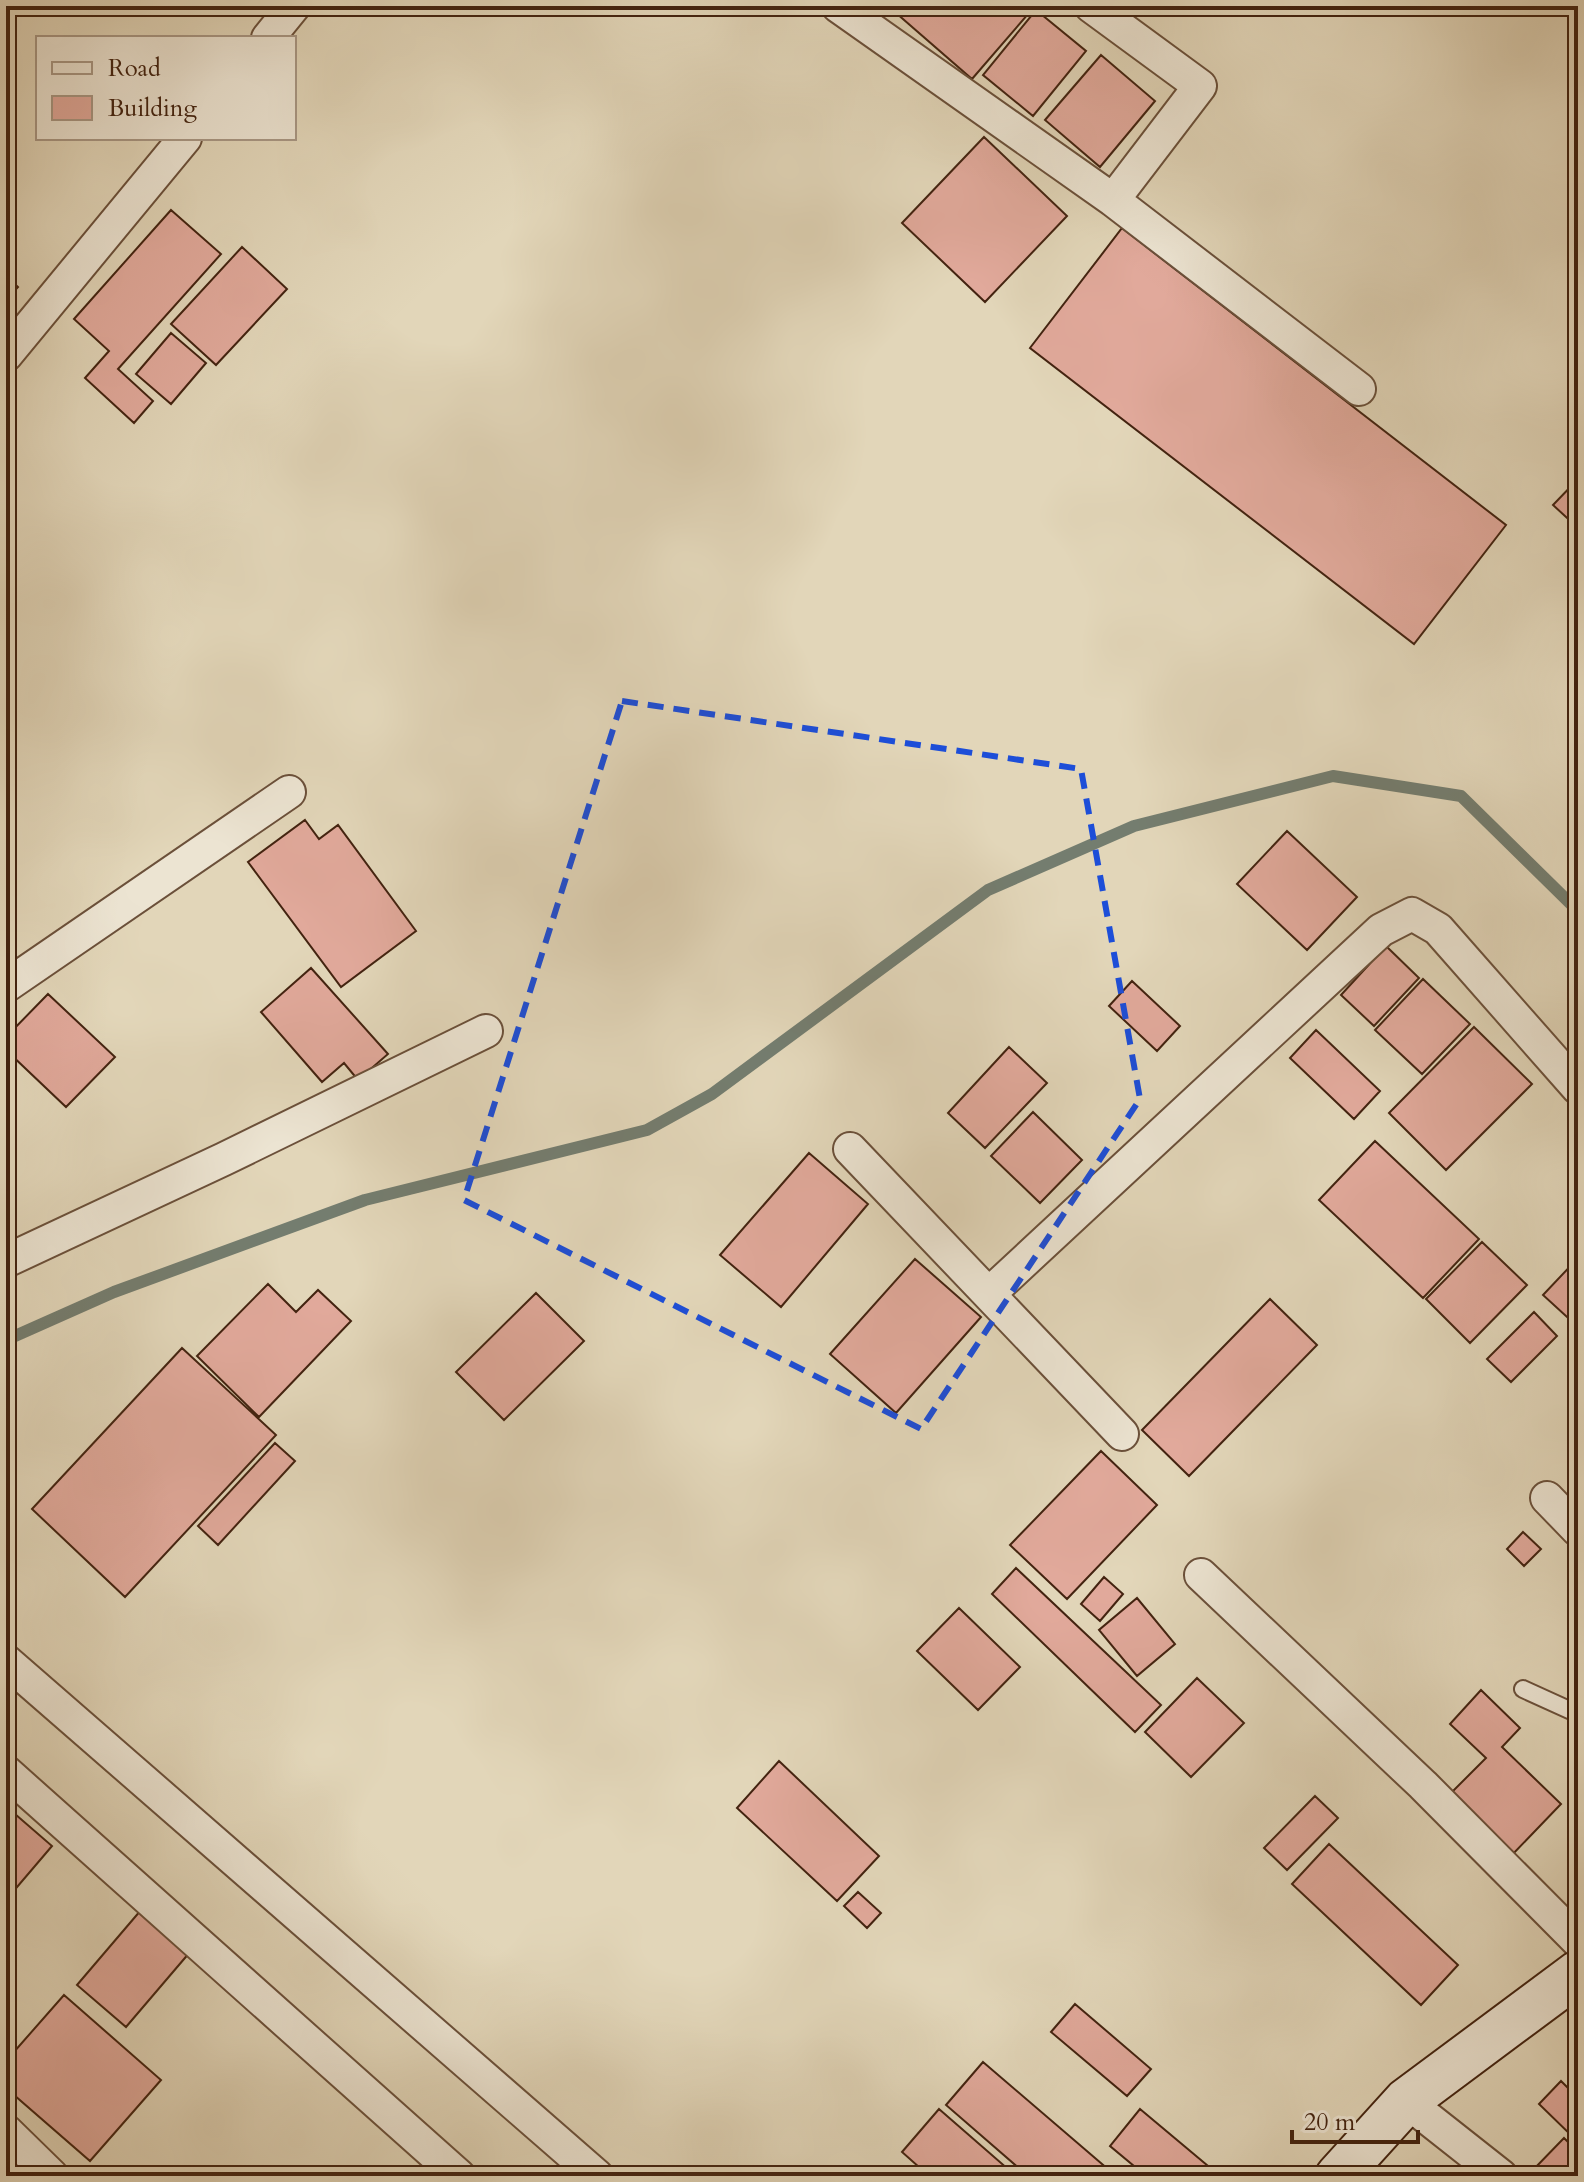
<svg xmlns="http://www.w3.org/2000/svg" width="1584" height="2182" viewBox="0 0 1584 2182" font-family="Cardo,serif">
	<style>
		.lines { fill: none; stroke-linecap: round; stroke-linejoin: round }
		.stream { stroke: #747d6f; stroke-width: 12 }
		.building { fill: #e1a99b; stroke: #432310; stroke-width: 2 }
		.lane-casing { stroke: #6b503a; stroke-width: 20 }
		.street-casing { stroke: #6b503a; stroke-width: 36 }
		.secondary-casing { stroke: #432310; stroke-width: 48 }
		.lane { stroke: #ece4d2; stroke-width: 16 }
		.street { stroke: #ece4d2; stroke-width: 32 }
		.secondary { stroke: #ece4d2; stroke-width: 44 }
		.marked { fill: none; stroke: #1d4ed8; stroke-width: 6; stroke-dasharray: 16 10; stroke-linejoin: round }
	</style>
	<rect width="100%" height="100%" fill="#e2d6b9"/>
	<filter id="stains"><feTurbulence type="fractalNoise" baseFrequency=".0025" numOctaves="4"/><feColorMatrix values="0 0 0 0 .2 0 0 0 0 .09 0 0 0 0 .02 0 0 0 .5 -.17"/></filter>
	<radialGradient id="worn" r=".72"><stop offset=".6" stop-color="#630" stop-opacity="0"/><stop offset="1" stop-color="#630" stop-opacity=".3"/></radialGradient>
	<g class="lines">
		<path class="stream" d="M6,1340L114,1292L365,1200L647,1130L712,1094L988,890L1134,826L1333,776L1461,796L1578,911"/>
	</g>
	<path class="building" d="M888,6H1035L972,79Z
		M1036,10L1086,51L1033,116L983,75Z
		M1101,55L1155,101L1100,167L1045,120Z
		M984,137L1067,216L985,302L902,223Z
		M171,210L221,254L118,369L153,401L134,423L85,378L109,351L74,319Z
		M1122,228L1506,525L1414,644L1030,348Z
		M242,247L287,289L216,365L171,324Z
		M6,276L18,287L6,300Z
		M171,333L206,363L171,404L136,374Z
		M1578,479V528L1553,505Z
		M305,820L319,839L338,825L416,931L341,987L248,862Z
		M1287,831L1357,897L1307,950L1237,884Z
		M1386,946L1419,978L1374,1026L1341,995Z
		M311,968L388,1054L358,1080L344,1063L322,1082L261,1012Z
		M1423,979L1470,1024L1422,1074L1375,1030Z
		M1132,981L1180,1026L1157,1051L1109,1006Z
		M48,994L115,1057L66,1107L6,1050V1037Z
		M1474,1027L1532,1084L1446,1170L1389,1113Z
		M1316,1030L1380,1091L1354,1119L1290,1058Z
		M1009,1047L1047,1083L985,1148L948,1113Z
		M1033,1112L1082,1160L1040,1203L991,1156Z
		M1375,1141L1479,1239L1423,1298L1319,1200Z
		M809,1153L868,1204L781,1307L720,1255Z
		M1482,1242L1527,1285L1470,1343L1426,1299Z
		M1578,1258V1327L1543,1295Z
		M915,1259L981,1317L896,1413L830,1354Z
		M268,1284L296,1312L318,1290L351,1321L259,1417L197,1356Z
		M536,1293L584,1341L504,1420L456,1372Z
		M1270,1299L1317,1345L1189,1476L1142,1430Z
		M1534,1312L1557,1336L1511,1382L1487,1359Z
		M182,1348L276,1435L125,1597L32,1509Z
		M275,1443L295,1461L218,1545L198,1526Z
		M1101,1451L1157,1505L1067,1599L1010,1545Z
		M1523,1532L1541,1549L1524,1566L1507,1549Z
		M1016,1568L1161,1705L1135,1732L992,1594Z
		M1104,1577L1123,1594L1100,1621L1081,1604Z
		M1137,1598L1175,1644L1137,1676L1099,1630Z
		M959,1608L1020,1667L978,1710L917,1651Z
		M1197,1678L1244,1723L1191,1777L1145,1732Z
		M1481,1690L1520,1728L1502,1747L1561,1804L1510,1857L1448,1796L1486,1758L1450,1724Z
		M779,1761L879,1856L837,1901L737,1808Z
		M1315,1796L1338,1818L1287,1870L1264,1848Z
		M15,1814L52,1846L6,1900V1824Z
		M1329,1844L1458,1965L1421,2005L1292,1884Z
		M858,1892L881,1913L867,1928L844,1906Z
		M141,1910L190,1952L126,2027L77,1985Z
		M64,1995L161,2080L90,2161L6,2088V2061Z
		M1075,2004L1151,2069L1127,2096L1051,2032Z
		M983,2062L1116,2176H1028L946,2105Z
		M1561,2081L1578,2098V2142L1539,2104Z
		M939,2109L1016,2176H929L902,2152Z
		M1140,2109L1220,2176H1146L1110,2146Z
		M1564,2138L1578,2152V2176H1537L1532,2171Z"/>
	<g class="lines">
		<defs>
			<path id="lane" d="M1523,1689L1578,1714"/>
			<path id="street" d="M838,6L1113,200L1359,389
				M1091,6L1200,86L1113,200
				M268,38L294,6
				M6,355L185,138
				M6,986L289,792
				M850,1149L1122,1434
				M6,1261L224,1159L486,1031
				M990,1293L1381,930L1412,914L1438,929L1578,1088
				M1547,1498L1578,1530
				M1201,1575L1423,1785L1578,1941
				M6,1661L597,2176
				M6,1772L459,2176
				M1406,2101L1501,2176
				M6,2131L52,2176"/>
			<path id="secondary" d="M1338,2176L1406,2101L1578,1973"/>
		</defs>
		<use href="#lane" class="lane-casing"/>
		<use href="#street" class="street-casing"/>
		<use href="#secondary" class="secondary-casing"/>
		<use href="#lane" class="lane"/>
		<use href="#street" class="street"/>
		<use href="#secondary" class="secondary"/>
	</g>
	<path class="marked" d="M622,701L1081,769L1140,1099L921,1429L464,1200Z"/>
	<rect width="1584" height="2182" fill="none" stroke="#e2d6b9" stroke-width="32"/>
	<rect x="8" y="8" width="1568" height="2166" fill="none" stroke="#432310" stroke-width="4"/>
	<rect x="16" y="16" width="1552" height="2150" fill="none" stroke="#432310" stroke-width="2"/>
	<rect x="36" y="36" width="260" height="104" fill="#ece4d2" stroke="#a89784" stroke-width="2"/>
	<rect x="52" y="62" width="40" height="12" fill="#ece4d2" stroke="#a89784" stroke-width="2"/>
	<text x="108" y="76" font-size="24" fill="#432310">Road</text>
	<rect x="52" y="96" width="40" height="24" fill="#e1a99b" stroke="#a89784" stroke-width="2"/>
	<text x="108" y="116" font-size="24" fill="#432310">Building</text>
	<path d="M1292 2130v12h126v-12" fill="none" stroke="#432310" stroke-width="4"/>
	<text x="1304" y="2130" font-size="24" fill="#432310" stroke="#ece4d2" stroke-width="6" paint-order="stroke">20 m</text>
	<rect width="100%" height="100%" filter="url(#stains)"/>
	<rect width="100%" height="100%" fill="url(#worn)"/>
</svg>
